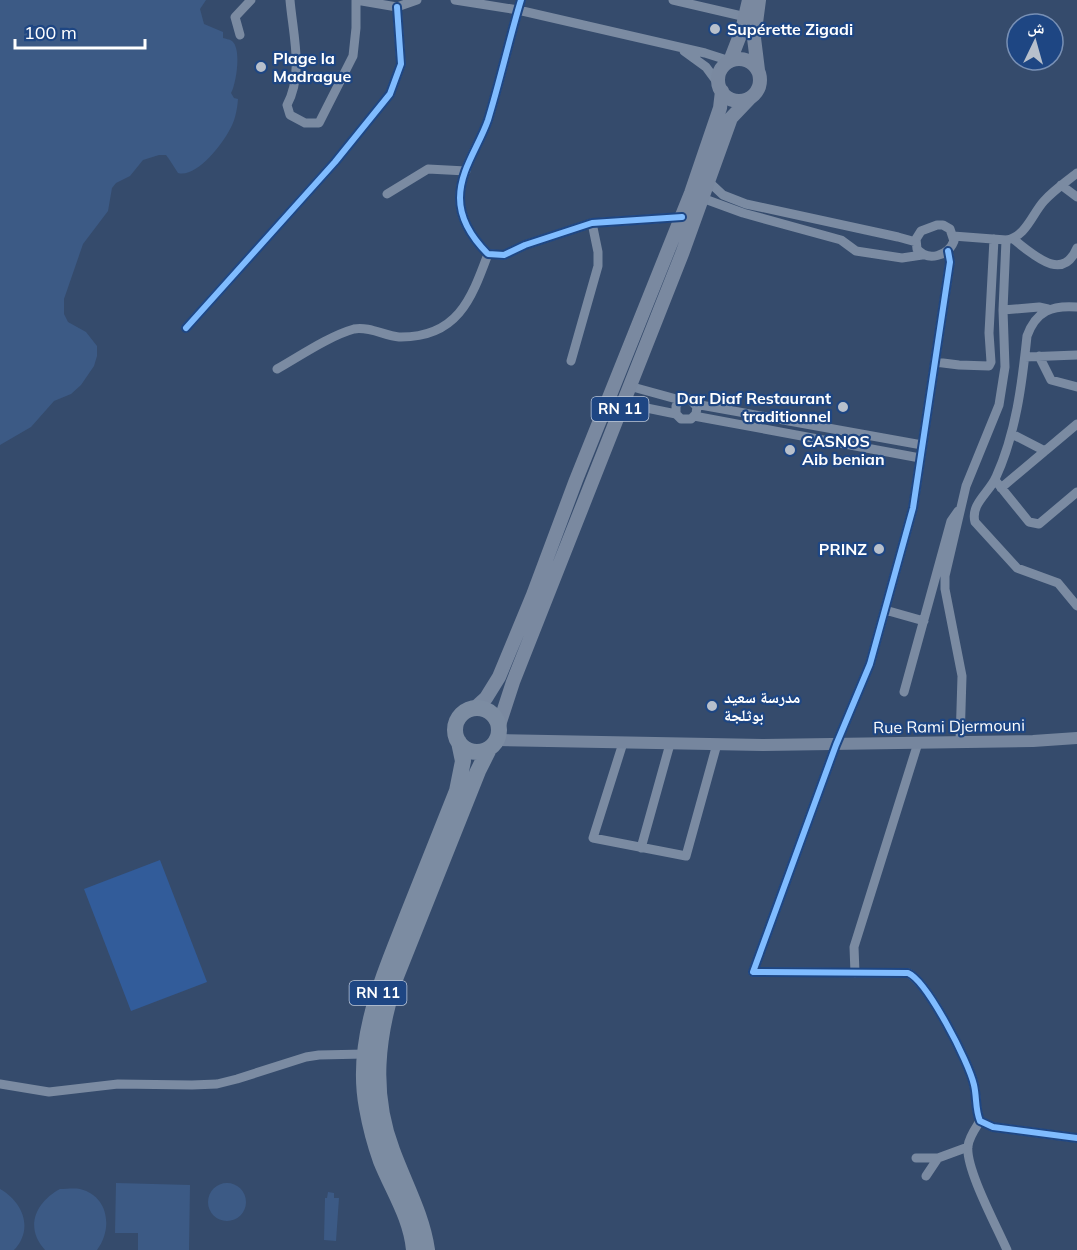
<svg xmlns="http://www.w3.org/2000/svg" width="1077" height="1250" viewBox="0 0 1077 1250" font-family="Mulish,'Noto Naskh Arabic',sans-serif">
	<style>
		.green { fill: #325c9a }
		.water { fill: #3c5a85 }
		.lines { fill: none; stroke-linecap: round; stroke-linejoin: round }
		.street { stroke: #7b8ba2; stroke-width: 9 }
		.secondary { stroke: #76869e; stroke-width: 12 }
		.primary { stroke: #7a89a0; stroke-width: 14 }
		.highway { stroke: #7c8ca2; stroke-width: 16 }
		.cycleway-casing { stroke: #1e4683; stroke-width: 10 }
		.cycleway { stroke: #80bcff; stroke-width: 6 }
		.poi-dot { fill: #b8c0cc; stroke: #1e4683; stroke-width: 2 }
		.labels { text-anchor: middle; stroke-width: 4.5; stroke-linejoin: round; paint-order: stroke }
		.shield { fill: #1e4683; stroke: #bcc8da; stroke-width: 1.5 }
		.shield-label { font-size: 15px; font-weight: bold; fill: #fff }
		.poi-label { font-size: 16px; font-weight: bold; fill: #fff; stroke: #1e4683; text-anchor: start }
		.street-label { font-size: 16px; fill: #fff; stroke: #1e4683 }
	</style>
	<rect width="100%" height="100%" fill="#354b6c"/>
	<path class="green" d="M160,860L207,982L131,1011L84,889Z"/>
	<path class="water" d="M0,0H206L200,9L204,24L223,32V38C226,39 229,39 232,41C242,49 236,84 231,93L234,98L238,99C237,111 235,121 229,131C221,146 196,178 178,173L169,159L166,155H159L143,160L130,176L116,183L112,188L108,211L83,244L64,299V314L68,322L86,332L97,346V356L94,366L81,385L71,394L54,401L31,427L0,445Z
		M208 1202a19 19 0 1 1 38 0a19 19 0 1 1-38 0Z
		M116,1183L190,1185L189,1250H138V1233H115Z
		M0,1189C23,1202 34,1229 14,1250H0Z
		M60,1189C66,1189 74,1188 80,1189C109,1196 113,1229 97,1250H45C24,1227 36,1202 60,1189Z
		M328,1192L334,1193V1198H339L336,1241L324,1240L325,1198H327Z"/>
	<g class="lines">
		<path class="street" d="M290,0C293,35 304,73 287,105L290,115L305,123H319L353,56L356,28V0
			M356,0L397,7L417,0
			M455,0L518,10L705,53L730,61
			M521,0C509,40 500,81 488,120C479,146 460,170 460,198C460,221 473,239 488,254L504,255L525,245L592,223L682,217
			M673,0L746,17
			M240,35L235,17L251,0
			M684,51L706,67L720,86
			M708,181L723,195L746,204L898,237L916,242
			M1061,185L1077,197
			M387,194L428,169L466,171
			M702,198L743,213L841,240L856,251L902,258L922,255
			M937,225H943L950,229L954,241C948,256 928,262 917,249L916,239L921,231Z
			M953,236L1006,240C1026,237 1032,214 1044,201C1054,190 1066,182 1077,173
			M1013,239C1032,253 1062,284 1077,248
			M948,251L950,262L913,508L870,664L836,745L753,972L908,973C927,981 969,1062 974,1085C977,1098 975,1109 980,1121L993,1127L1077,1138
			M1077,307C1052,305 1036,311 1027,336C1022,384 1016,433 996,477C990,492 970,504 975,522L1017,568L1058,583L1077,606
			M1003,310L1006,240
			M186,328L335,162L390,94L401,64L397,7
			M1039,356L1051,380L1077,387
			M1025,357L1077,355
			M571,361L598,266V252L592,223
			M935,362L959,365L989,366L991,362L989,333L994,239
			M277,369C300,356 329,336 354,329C369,326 385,336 399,337C457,338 471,300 488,254
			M629,386L680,400L690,399L697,407L696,414L691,419H681L676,414V406L680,400
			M622,403L676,414
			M695,404L922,445
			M694,416L920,458
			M1012,434L1045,451
			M995,480L1029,522L1039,524L1077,492
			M1001,488L1077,424
			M885,610L924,621
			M904,692L951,521L958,511
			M960,742L962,676L945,589V576L966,486L999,405L1005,367L1003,310L1039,307L1048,309
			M623,743L593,838L686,856L717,744
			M641,848L670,744
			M855,973L854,947L918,743
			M0,1084L49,1092L118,1084L192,1085L217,1084L237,1079L306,1057L319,1055L365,1054
			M980,1121C975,1129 969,1137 968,1146C965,1168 997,1227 1007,1250
			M916,1158H938L968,1147
			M926,1176L938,1158"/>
		<path class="secondary" d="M497,740L763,745L1033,741L1077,738"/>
		<path class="primary" d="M718 80a21 21 0 1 1 42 0a21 21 0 1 1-42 0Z
			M730,61L742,30L749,0
			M758,70L754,38L759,0
			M475,708L486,698L499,677L533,595L576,480L691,193L720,108L722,91
			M499,725L513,682L682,254L731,118L750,98"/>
		<path class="highway" d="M455 730a22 22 0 1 1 44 0a22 22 0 1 1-44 0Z
			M414,1250C411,1217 393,1191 381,1161C375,1144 370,1125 367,1108C354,1040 384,976 408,914C424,873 441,832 457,791L463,761L459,742
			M427,1250C422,1215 404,1183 392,1150C370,1092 377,1036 395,979L478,771L489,749"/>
		<defs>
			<path id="cycleway" d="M521,0C509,40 500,81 488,120C479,146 460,170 460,198C460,221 473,239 488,254L504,255L525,245L592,223L682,217
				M948,251L950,262L913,508L870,664L836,745L753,972L908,973C927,981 969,1062 974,1085C977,1098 975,1109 980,1121L993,1127L1077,1138
				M186,328L335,162L390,94L401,64L397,7"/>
		</defs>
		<use href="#cycleway" class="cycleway-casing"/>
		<use href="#cycleway" class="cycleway"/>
	</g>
	<g class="poi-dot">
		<circle cx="715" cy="29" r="6"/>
		<circle cx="261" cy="67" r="6"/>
		<circle cx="843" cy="407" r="6"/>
		<circle cx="790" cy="450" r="6"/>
		<circle cx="879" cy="549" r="6"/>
		<circle cx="712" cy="706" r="6"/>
	</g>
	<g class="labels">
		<g class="shield">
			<rect x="591.5" y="397" width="57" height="24" rx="4.5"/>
			<rect x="349.5" y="981" width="57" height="24" rx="4.5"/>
		</g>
		<g class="shield-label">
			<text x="620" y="414">RN 11</text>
			<text x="378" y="998">RN 11</text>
		</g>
		<g class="poi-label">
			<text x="727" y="35">Supérette Zigadi</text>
			<text x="273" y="64">Plage la<tspan x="273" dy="18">Madrague</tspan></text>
			<text x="831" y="404" text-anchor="end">Dar Diaf Restaurant<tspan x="831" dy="18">traditionnel</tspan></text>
			<text x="802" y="447">CASNOS<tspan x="802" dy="18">Aib benian</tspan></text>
			<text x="867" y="555" text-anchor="end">PRINZ</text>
			<text x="724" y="703">مدرسة سعيد<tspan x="724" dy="18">بوثلجة</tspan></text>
		</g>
		<g class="street-label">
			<text transform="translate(949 726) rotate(-1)" y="6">Rue Rami Djermouni</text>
		</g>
	</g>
	<g transform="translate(1035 42) rotate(5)"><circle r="28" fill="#1e4683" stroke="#7890b5" stroke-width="1.5"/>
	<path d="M0-4.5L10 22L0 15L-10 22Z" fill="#b8c0cc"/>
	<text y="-9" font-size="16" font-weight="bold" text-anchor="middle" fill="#ffffff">ش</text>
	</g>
	<path d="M15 39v9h130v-9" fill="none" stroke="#ffffff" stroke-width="3"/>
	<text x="24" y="39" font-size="18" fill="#ffffff" stroke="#1e4683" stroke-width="4.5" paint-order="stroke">100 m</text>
</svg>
